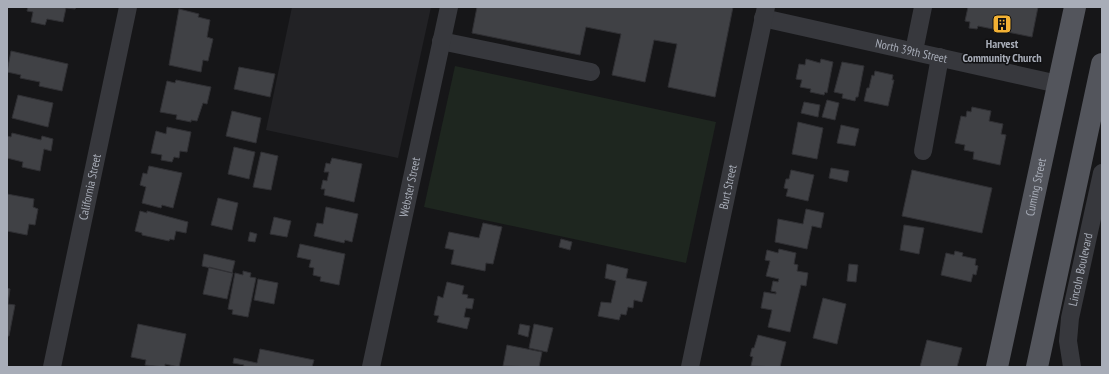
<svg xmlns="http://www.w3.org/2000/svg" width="1109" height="374" viewBox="0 0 1109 374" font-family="'PT Sans Narrow',sans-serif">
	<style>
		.built { fill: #222225 }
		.green { fill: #1e261f }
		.building { fill: #404145; stroke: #303034 }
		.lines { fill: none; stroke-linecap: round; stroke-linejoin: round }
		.minor { stroke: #37383d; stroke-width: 18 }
		.major { stroke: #53555c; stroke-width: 22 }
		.labels { text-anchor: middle; stroke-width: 3; stroke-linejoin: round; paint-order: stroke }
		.poi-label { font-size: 12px; font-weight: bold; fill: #a8adb8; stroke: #111113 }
		.street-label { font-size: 12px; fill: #a8adb8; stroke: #111113 }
	</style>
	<rect width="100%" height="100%" fill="#161618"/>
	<path class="built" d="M292,7H431L398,158L266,130Z"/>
	<path class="green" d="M455,66L716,122L686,263L424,207Z"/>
	<path class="building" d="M28,7H76L75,9L66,8L63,22L47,19L45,25L31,22L33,12L27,11Z
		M477,7H733L715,97L668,87L677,44L654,40L645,82L612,75L621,34L586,27L580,55L472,33Z
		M968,7H1038L1032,37L978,26L977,29L969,28L970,22L965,21Z
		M179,9L199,14L198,17L210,20L207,37L213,39L208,61L203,60L201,72L169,65Z
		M11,51L68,64L62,91L39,86L40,82L20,78L21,75L7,72Z
		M806,59L820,63L821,59L833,62L827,93L825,92L824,95L810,92L811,89L800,87L802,80L796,79L799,64L805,65Z
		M842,62L864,66L858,97H856L855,101L842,98L843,94L834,92Z
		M239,67L275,74L270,97L234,89Z
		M875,71L893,75L892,80H894L888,106L864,101L867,88H869L872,75L874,76Z
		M176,80L211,87L207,104L203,103L197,121L191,120V122L176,119L177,115L160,112L167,81L175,83Z
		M18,95L53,103L48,127L12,118Z
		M827,100L839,103L835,120L822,117Z
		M804,102L820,105L818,117L801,113Z
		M972,107L991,111L989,121L1003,124L1001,134L1006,135L1000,165L973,159L974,152L964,150L965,145L955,143L961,116L966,117L967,111L971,112Z
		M232,111L261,118L256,143L226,136Z
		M798,122L823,128L817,159L792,154Z
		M841,125L859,129L855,146L837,143Z
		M167,127L191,132L187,152L180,151L179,158L174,157L172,162L161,160L162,155L151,153L156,131L166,134Z
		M12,133L41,140L42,136L53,139L51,151L44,149L40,171L22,167L23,162L7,158V136L11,137Z
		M234,147L255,152L249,179L228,174Z
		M261,152L278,156L271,190L253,187Z
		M332,158L362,164L354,202L324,195L325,189H321L323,180L327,181L329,172H324L326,163L330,164Z
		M149,166L182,173L173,208L162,205L161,208L142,203L146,187L140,185L143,173L147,174Z
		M831,168L849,171L847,182L829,178Z
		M791,170L814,175L808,201L786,196L788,189L784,188L786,179H789Z
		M912,170L992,188L982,233L902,216Z
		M7,194L34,199L33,207L38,209L35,225L29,224L27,235L7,231Z
		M218,198L238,203L232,230L211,225Z
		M326,207L358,214L352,242L345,240L344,243L314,236L317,223L323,224Z
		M806,209L824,213L821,228L812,226L807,249L775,242L778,219L803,224Z
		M140,211L147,213V211L188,222L186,233L176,231L174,240L170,239L169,241L142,235V233L135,231Z
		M274,217L291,221L287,237L270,234Z
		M483,223L502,227L493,264L486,263L485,271L451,264L454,250L445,248L449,232L479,238Z
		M904,225L924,228L919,254L900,250Z
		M250,232L257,234L255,242L248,241Z
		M561,239L572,242L570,250L559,247Z
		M300,244L345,254L339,285L320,281L321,277L313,275L314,268L309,267L311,260L297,257Z
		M779,249L796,253L794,264L798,265L797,271L808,273L806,286L801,285L790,332L768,327L772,310L761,308L764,292L776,294V292L771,291L773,281L778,282L779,279L766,276L770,261L765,260L767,250L778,253Z
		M955,251L963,253L962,256L976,259L975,265L978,266L976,275L973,274L971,282L941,275L946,253L954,255Z
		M204,254L235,261L232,273L202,266Z
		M607,264L628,269L626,278L647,282L642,302L634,300L633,308L628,307L626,315L621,314L619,320L598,316L601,302L611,303L616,281L605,278Z
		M849,264L858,265L856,282L847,281Z
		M209,267L233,273L227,299L203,294Z
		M243,271L251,273L250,277L256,278L248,317L232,314L233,310L228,309L235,273L243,275Z
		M258,279L278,283L274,304L254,300Z
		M447,282L464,286L462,294L468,295L467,298L474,299L472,309L466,308L464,317L470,318L467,329L437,322L439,316L434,315L438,296L443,298Z
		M7,288L10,289L8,304L15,305L9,336H7Z
		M823,298L846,304L837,344L813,338Z
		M138,324L186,334L179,367L165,364V367L145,365L146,360L131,357Z
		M520,324L530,326L528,337L518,334Z
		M534,324L553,328L547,352L529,348Z
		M758,335L786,342L780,367L751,366L753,357L750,356L752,348H754Z
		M927,340L962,348L957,367H920Z
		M507,345L542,352L539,367L503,366Z
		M260,349L314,360L312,367H243L244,365L233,363L234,358L257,363Z"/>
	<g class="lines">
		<g class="minor">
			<path id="s1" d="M763,18L1058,84"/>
			<path d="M441,41L591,72"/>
			<path d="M914,51L923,7"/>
			<path d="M923,151L940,57"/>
			<path id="s2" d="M52,367L128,7"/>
			<path id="s3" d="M371,367L449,7"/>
			<path id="s4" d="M690,367L766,7"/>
			<path id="s5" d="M1072,367L1068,341L1070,318L1102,173"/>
		</g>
		<g class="major">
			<path id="s6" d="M997,367L1075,7"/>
			<path d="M1037,367L1102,64"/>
		</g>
	</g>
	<defs>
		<symbol id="building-square" viewBox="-11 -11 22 22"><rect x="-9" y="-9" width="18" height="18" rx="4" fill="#f2b134" stroke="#111113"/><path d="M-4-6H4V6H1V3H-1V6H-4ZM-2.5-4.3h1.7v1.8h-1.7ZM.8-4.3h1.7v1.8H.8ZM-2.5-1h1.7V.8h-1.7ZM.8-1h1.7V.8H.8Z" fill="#111"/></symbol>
	</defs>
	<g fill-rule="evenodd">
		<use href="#building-square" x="991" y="13" width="22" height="22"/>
	</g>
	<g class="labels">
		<g class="poi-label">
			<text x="1002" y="48">Harvest<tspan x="1002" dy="14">Community Church</tspan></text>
		</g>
		<g class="street-label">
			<text dy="4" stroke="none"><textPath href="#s1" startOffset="152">North 39th Street</textPath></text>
			<text dy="4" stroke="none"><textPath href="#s2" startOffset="184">California Street</textPath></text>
			<text dy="4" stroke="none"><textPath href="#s3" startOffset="184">Webster Street</textPath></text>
			<text dy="4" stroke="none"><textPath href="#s4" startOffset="184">Burt Street</textPath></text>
			<text dy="4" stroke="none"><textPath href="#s6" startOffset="184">Cuming Street</textPath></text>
			<text dy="4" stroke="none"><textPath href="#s5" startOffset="99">Lincoln Boulevard</textPath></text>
		</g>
	</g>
	<rect width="1109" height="374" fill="none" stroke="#a8adb8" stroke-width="16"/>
</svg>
